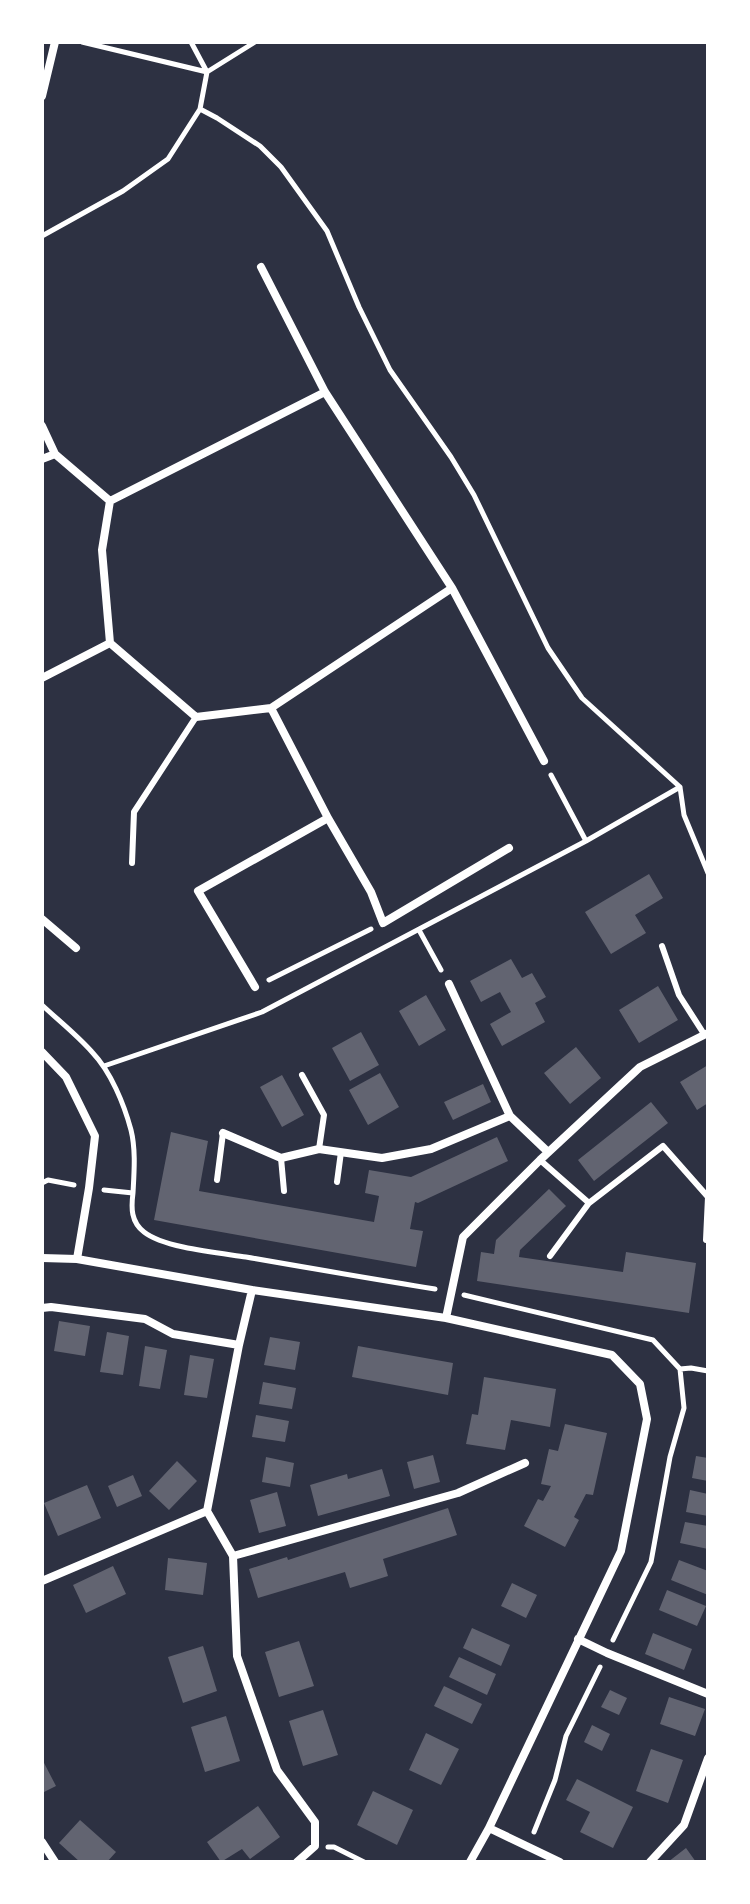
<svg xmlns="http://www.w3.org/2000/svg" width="750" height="1904" viewBox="0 0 750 1904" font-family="'Sofia Sans Condensed',sans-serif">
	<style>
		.building { fill: #626471 }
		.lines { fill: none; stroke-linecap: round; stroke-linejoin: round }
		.path { stroke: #fff; stroke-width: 5 }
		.service { stroke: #fff; stroke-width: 6 }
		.minor { stroke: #fff; stroke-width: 8 }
	</style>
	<rect width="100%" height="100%" fill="#2d3142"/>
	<path class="building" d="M649,874L663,898L635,915L646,933L611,954L585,912Z
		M511,959L522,978L532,973L546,997L535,1003L545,1022L502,1046L490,1024L511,1012L500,992L481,1002L470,981Z
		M658,986L678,1020L639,1043L619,1010Z
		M426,995L446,1030L419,1046L399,1011Z
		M361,1032L379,1065L350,1081L332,1048Z
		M576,1047L601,1078L570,1104L544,1073Z
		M708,1065V1103L697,1110L680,1082Z
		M380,1073L399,1107L368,1125L349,1090Z
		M282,1075L304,1115L282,1127L260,1087Z
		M483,1084L491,1102L453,1120L444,1102Z
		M651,1102L668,1123L594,1181L578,1160Z
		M171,1132L208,1141L199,1191L374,1222L379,1196L365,1193L369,1170L411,1177L497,1137L508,1161L418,1203L415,1202L410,1229L423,1231L416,1267L154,1220Z
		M549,1189L566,1206L520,1250L519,1257L623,1272L626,1252L696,1263L689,1313L477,1281L481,1252L494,1254L496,1240Z
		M59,1321L90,1326L85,1356L54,1351Z
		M107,1332L129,1336L123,1375L100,1372Z
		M270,1337L300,1342L295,1370L264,1365Z
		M145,1346L167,1350L160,1389L139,1386Z
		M358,1346L453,1363L448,1395L352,1377Z
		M190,1355L214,1359L207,1398L184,1395Z
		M484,1377L556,1389L550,1427L511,1420L505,1450L466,1444L472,1414L478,1415Z
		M263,1382L296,1388L292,1409L259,1404Z
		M256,1415L289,1421L285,1442L252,1437Z
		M565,1424L607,1433L593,1495L586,1494L574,1517L579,1520L565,1547L524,1526L538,1499L543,1501L551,1486L541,1484L549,1449L558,1451Z
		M433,1455L440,1482L414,1489L407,1462Z
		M696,1456L708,1458V1481L692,1478Z
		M266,1457L294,1463L290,1487L262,1482Z
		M177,1461L197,1481L169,1510L149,1491Z
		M382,1469L390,1496L318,1516L310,1485L347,1474L348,1479Z
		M133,1475L142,1496L117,1507L108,1486Z
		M87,1485L101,1518L58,1536L44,1503Z
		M690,1490L708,1494V1516L686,1512Z
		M277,1492L286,1526L259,1533L250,1500Z
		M448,1508L457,1535L383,1559L388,1576L350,1588L345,1572L258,1598L249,1569L287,1557L288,1560Z
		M685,1522L708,1526V1549L680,1543Z
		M168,1558L207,1563L203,1595L165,1590Z
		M679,1560L708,1571V1595L671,1580Z
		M113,1566L126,1594L86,1613L73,1585Z
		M512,1583L537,1595L526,1618L501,1606Z
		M667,1590L706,1606L697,1626L659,1610Z
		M472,1628L510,1645L501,1666L463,1648Z
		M653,1633L692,1649L684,1670L645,1654Z
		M299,1641L314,1686L279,1697L265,1652Z
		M203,1646L217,1691L183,1703L168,1657Z
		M459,1657L496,1674L487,1695L449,1677Z
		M444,1686L482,1704L472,1724L434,1706Z
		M610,1690L627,1698L619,1715L601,1707Z
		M669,1697L705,1709L695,1736L660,1724Z
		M323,1710L338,1755L303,1766L289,1721Z
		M226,1716L240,1761L205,1772L191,1727Z
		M592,1725L610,1734L602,1751L584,1742Z
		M426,1733L459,1749L441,1785L409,1770Z
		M651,1749L683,1760L668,1803L636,1791Z
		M42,1759L56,1786L42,1793Z
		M577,1779L633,1807L613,1848L580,1832L590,1812L566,1800Z
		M373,1791L413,1810L397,1845L357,1825Z
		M258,1806L280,1837L250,1859L242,1849L221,1862L207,1842Z
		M80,1820L116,1852L107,1862H80L59,1843Z
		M686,1848L696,1862H668Z"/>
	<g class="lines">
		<path class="path" d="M82,42L207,72L255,42
			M200,109L217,118L260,146L281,167L327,231L359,307L390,370L451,457L474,495L548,648L582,698L680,787L684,815L708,873
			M42,236L123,191L168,159L200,109L207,72L191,42
			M551,775L586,841
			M419,930L441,970
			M269,980L371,929
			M42,1005C58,1020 77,1035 92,1052C111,1072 124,1104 131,1130C136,1150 134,1173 133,1193
			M104,1066L262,1012L586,841L680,787
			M42,1183L48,1180L74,1185
			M104,1190L133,1193C131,1208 131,1222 144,1232C164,1248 220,1253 246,1257C309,1268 372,1279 435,1289
			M464,1295L653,1340L680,1369L684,1408L670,1457L651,1562L613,1640
			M680,1369L691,1368L708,1371
			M534,1832L555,1780L566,1736L600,1667
			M328,1847H334L364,1862"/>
		<path class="service" d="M132,863L134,812L196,717
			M662,946L679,995L704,1034
			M302,1075L324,1115L319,1149
			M281,1158L284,1191
			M540,1160L589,1203L663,1146L708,1197L706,1240
			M217,1180L223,1133
			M337,1182L341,1152
			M550,1256L589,1203"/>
		<path class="minor" d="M42,96L55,42
			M261,267L325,392L452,588L544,761
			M325,392L110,501L102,550L110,643L196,717L271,708L452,588
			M42,426L55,454L110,501
			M42,459L55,454
			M42,678L110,643
			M271,708L328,818L371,892L383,923L509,848
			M42,919L76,948
			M449,984L510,1116
			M255,987L198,891L328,818
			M42,1052L66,1077L95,1136L89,1188L77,1259
			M223,1133L281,1158L319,1149L382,1158L431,1149L510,1116L548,1152
			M42,1258L77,1259L252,1290L446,1318L612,1355L640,1384L647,1419L621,1551L489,1828L470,1862
			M252,1290L239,1345L207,1511L233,1556L237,1656L277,1770L315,1822V1846L297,1862
			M42,1308L51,1307L145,1319L173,1334L239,1345
			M446,1318L463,1237L540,1160L640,1067L708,1033
			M233,1556L458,1493L525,1463
			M42,1581L207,1511
			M578,1639L607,1653L708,1694
			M489,1828L560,1862
			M42,1842L55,1862
			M650,1862L684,1825L708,1758"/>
	</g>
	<rect width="750" height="1904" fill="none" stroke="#ffffff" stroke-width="88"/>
</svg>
